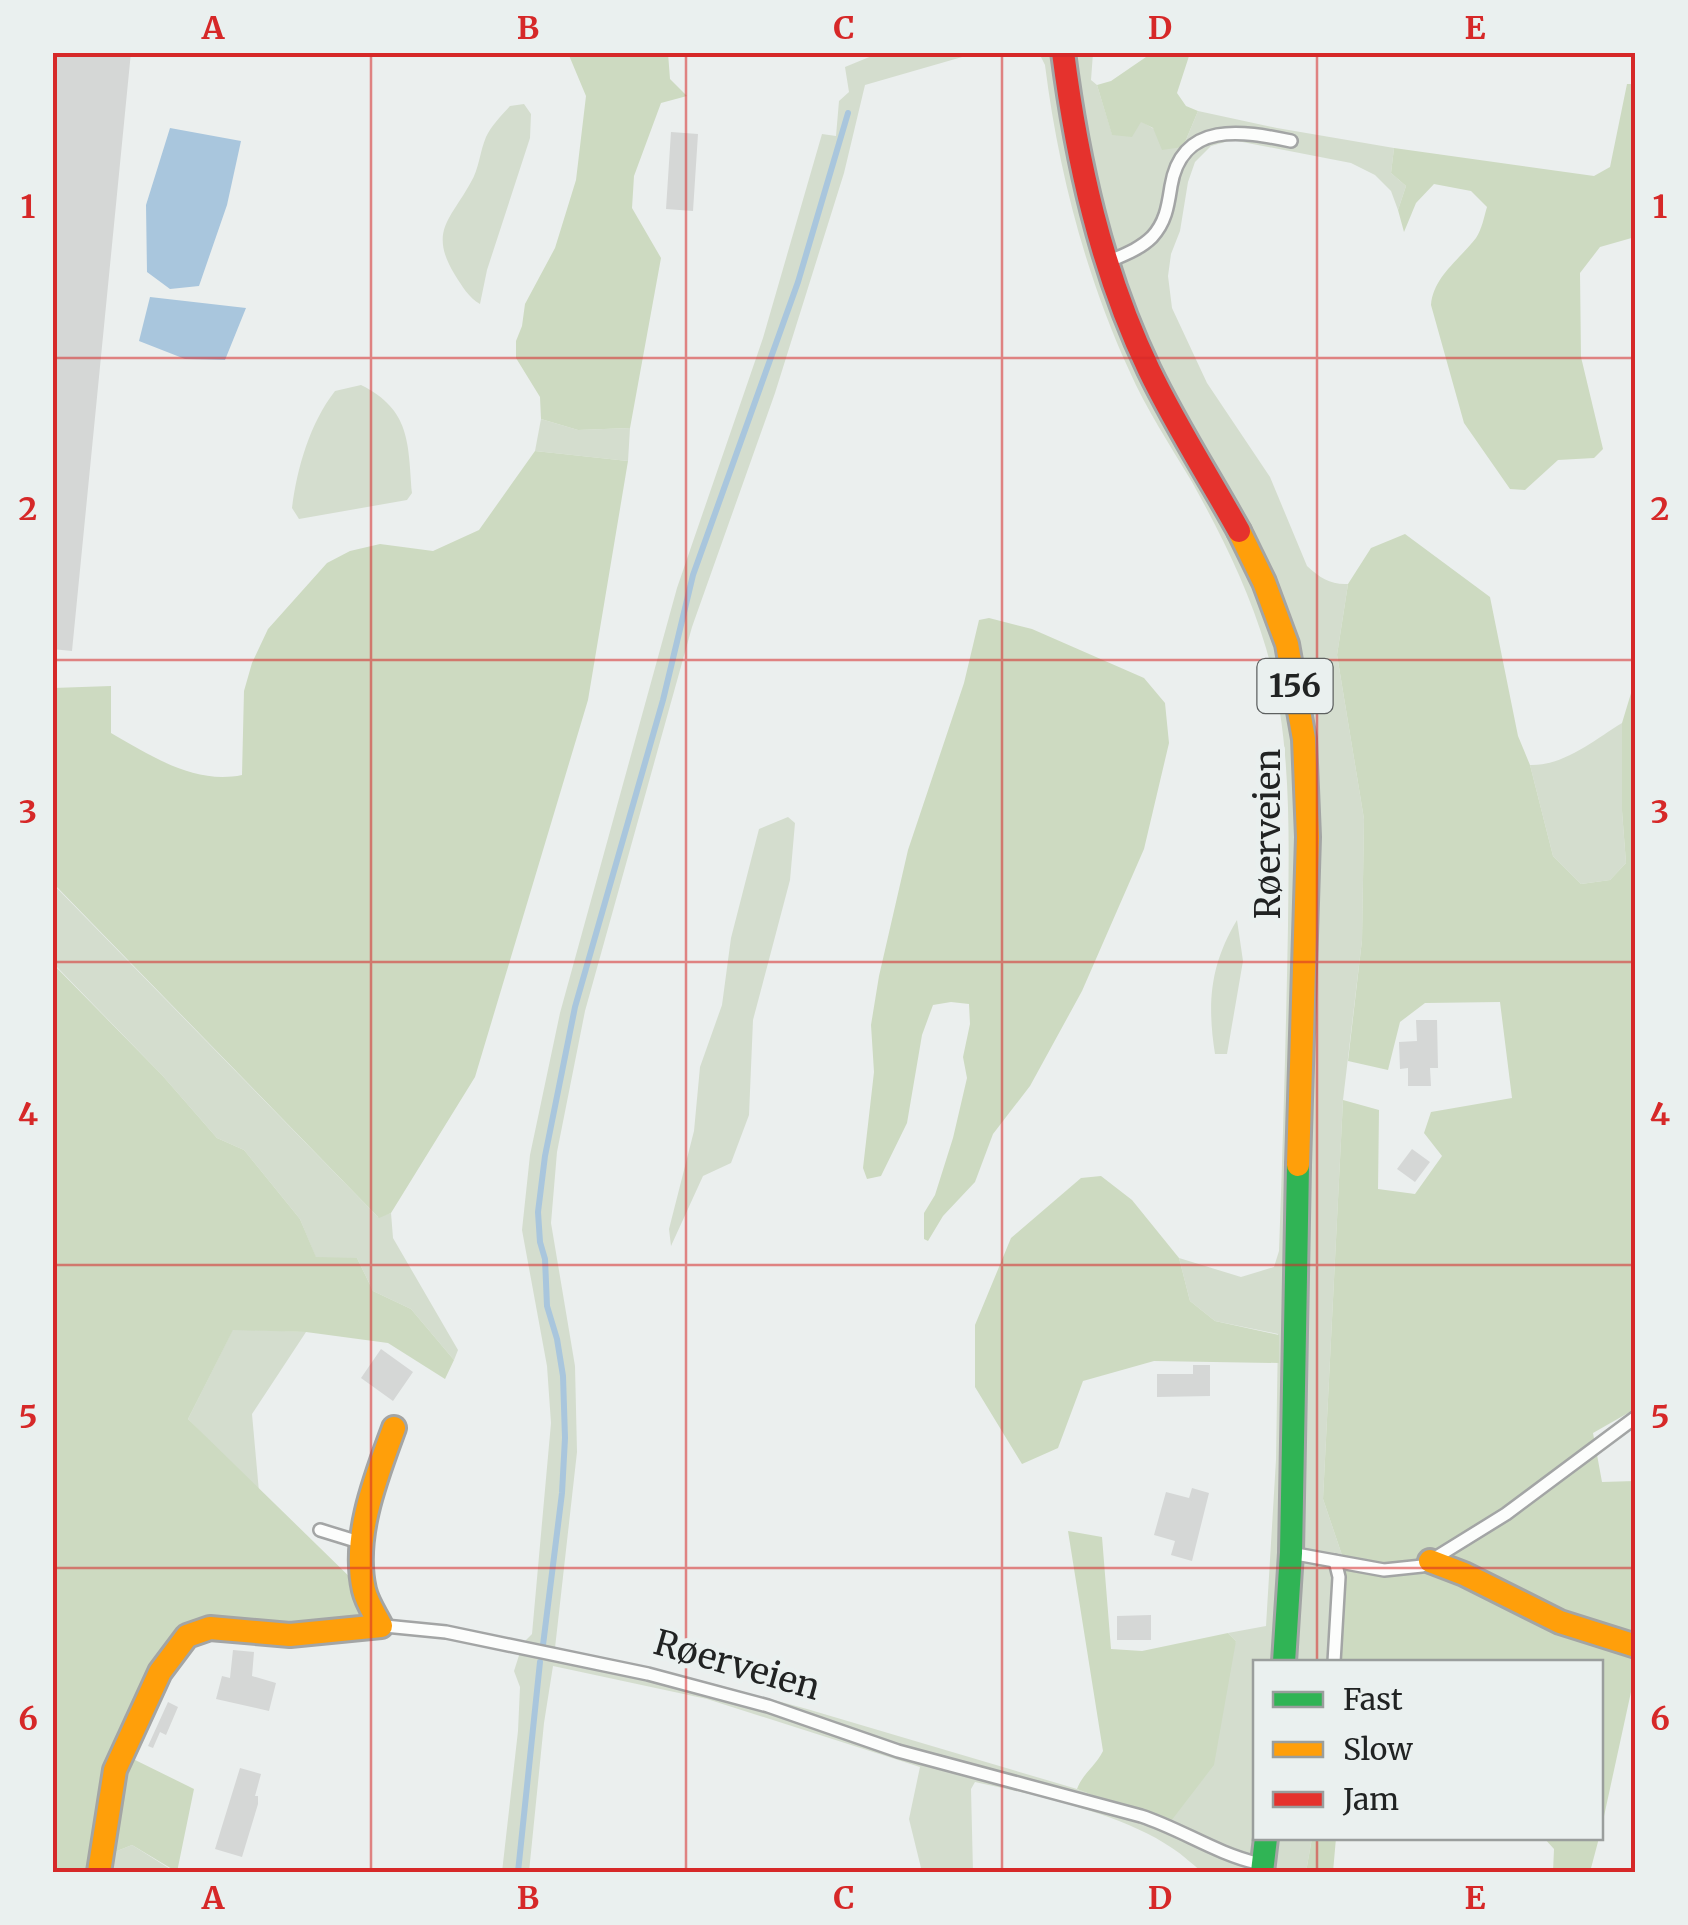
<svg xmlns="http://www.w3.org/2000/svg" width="1688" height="1925" viewBox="0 0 1688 1925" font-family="Merriweather,serif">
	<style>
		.green { fill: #d4ddce }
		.forest { fill: #cddac1 }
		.water { fill: #a9c6dd }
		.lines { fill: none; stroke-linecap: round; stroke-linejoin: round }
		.stream { stroke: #a9c6dd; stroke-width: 6 }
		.building { fill: #d5d7d6 }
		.lane-casing { stroke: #a3a5a5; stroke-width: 16 }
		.fast-casing { stroke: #a3a5a5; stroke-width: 28 }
		.slow-casing { stroke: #a3a5a5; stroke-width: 28 }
		.jam-casing { stroke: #a3a5a5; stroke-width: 28 }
		.lane { stroke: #fcfdfc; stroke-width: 11 }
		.fast { stroke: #30b455; stroke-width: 22 }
		.slow { stroke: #ff9f0a; stroke-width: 22 }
		.jam { stroke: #e5322d; stroke-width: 22 }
		.grid { fill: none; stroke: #d62828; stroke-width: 2.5; stroke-opacity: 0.55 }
		.labels { text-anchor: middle; stroke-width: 10; stroke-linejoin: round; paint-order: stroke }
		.shield { fill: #eaf0ef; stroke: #5d6060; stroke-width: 2.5 }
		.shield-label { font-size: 32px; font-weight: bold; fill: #212323 }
		.street-label { font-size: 35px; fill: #212323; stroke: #eaf0ef }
		.neatline { fill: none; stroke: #d62828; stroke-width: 4 }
		.grid-label { font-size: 32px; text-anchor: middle; font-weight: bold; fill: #d62828 }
	</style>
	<rect width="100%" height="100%" fill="#ebefee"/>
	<path class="green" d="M879,53H976L865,85L844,173L775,393L692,627L585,1011L557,1152L551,1223L575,1366L577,1452L555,1648L707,1682L807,1709L1077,1789L1167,1824L1236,1641L1228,1633L1266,1626L1276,1460L1278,1334L1215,1321L1190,1301L1179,1258L1241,1277L1274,1267L1279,1251C1283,1142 1286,1034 1288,926C1289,833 1292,737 1266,648C1249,590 1221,534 1192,482C1170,445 1146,409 1129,370C1085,274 1058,169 1045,65L1039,53H1093L1091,80L1097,85L1112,134L1141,121L1183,147L1198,111L1277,128L1394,148L1391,173L1406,186L1398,210L1391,191L1375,175L1351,163L1232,140L1211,146L1195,162L1188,182L1180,231L1171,254L1168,276L1172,308L1207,383L1270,477L1307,566C1320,578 1331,585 1348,584L1337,655L1364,819L1362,940L1343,1100L1323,1499L1346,1567L1341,1662H1256V1838H1312L1306,1872H1202C1192,1864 1183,1855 1172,1848C1121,1813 1035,1795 975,1782L971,1789L973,1872H922L909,1819L920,1767L707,1699L553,1666L544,1723L529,1872H502L518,1731L520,1687L514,1671L523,1643L532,1634L551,1423L547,1366L522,1230L530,1155L560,1013L677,588L763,338L822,134L836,136L839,101L849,92L845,67Z
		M524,104L531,114L530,138L487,270L480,304C469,298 462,286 455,275C428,231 451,219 471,182C479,169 480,151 486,137C491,126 502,115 510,106Z
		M361,385C411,410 408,443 412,493L407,500L299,519L292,508C297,468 310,423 335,391Z
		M541,419L578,430L630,428L628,461L535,451Z
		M1622,723V811L1626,863L1610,880L1581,884L1553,856L1530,765C1564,766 1594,740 1622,723Z
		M788,817L795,823L790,880L753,1020L749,1115L731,1163L703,1176L671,1246L669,1229L694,1131L700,1067L722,1005L731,938L759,829Z
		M52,883L378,1217L391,1213L393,1238L458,1350L454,1360L411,1309L373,1291L357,1258H316L300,1219L244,1150L217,1138L162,1075L53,963Z
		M1237,920L1243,961L1227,1054H1215C1207,1003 1210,965 1237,920Z
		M233,1329L306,1332L252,1414L259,1492L188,1419Z
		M132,1845L175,1872H101L112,1853Z"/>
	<path class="forest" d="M568,53H668L670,79L687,96L661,103L634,176L632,208L661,258L630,428L578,430L541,419L540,397L516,358V341L522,326L525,304L555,248L576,180L586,96Z
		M1147,53H1190L1177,93L1186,106L1198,111L1183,147L1162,150L1153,128L1141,122L1132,137L1112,135L1097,85L1111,81L1146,57Z
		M1627,84H1635V237L1600,247L1580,273L1581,357L1603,449L1594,458L1558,460L1525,490L1510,489L1464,423L1431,305C1433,277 1460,259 1476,238C1482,229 1484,217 1487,207L1471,191L1434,184L1416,203L1404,232L1398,210L1406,186L1391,173L1394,148L1594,176L1610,167Z
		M535,451L628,461L588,700L475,1077L391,1213L379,1218L53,883V688L111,686V733C150,755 194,785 242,775L244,691L252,663L268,629L327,563L350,551L380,544L433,551L479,530Z
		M1405,534L1490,597L1518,736L1530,765L1553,856L1581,884L1610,880L1626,863L1622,811V723L1635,680V1409L1593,1433L1602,1482L1635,1481L1636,1669L1601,1830L1600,1662H1341L1346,1567L1323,1499L1343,1100L1379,1110L1378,1189L1415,1194L1442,1156L1424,1133L1431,1112L1512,1098L1500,1002L1425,1003L1400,1022L1388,1070L1348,1061L1362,940L1364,819L1337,655L1348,584L1371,548Z
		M989,618L1032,629L1144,678L1165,703L1169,743L1144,849L1082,991L1030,1086L993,1134L975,1182L943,1216L928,1241L924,1239V1213L935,1195L953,1138L967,1078L963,1057L970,1024L969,1004L951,1002L933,1005L922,1035L907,1123L881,1176L867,1179L863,1168L874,1072L871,1025L879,976L908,850L964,683L979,620Z
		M52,963L162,1075L217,1138L244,1150L300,1219L316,1257L357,1258L373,1291L411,1309L454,1360L445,1379L388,1343L306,1332L233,1330L188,1419L360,1587L361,1621L199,1628L125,1755L194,1789L177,1872L132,1845L112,1853L101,1872H53Z
		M1101,1176L1132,1200L1179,1258L1190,1301L1215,1321L1279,1335V1363L1154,1361L1083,1381L1058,1448L1022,1464L975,1387V1325L1011,1238L1081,1178Z
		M1068,1531L1102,1537L1111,1649L1142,1651L1228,1633L1236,1641L1214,1765L1168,1825L1077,1789C1083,1773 1095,1767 1103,1751Z
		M1312,1838H1336L1333,1872H1306Z
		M1544,1838H1599L1590,1872H1553L1554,1849Z"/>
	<path class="water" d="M170,128L241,141L227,205L199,286L170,289L147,272L146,205Z
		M150,297L246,308L225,360L185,359L139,341Z"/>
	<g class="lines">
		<path class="stream" d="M543,1645L562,1493L565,1438L563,1376L557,1339L547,1306L545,1259L540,1242L538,1212L545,1156L575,1007L663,700L693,575L798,282L848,113
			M518,1872L540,1662"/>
	</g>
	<path class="building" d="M52,52H131L72,651L52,649Z
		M671,132L698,134L693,211L666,209Z
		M1416,1020H1437L1438,1068H1430L1431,1086H1408V1068L1400,1069L1399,1042L1417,1041Z
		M1412,1149L1430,1162L1415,1182L1397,1169Z
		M381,1349L413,1372L393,1401L361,1378Z
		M1193,1365H1210V1396L1157,1397V1374H1193Z
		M1192,1488L1209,1493L1192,1561L1171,1555L1175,1541L1154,1535L1166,1492L1189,1498Z
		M1151,1615V1640H1117V1616Z
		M233,1650L254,1652L252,1676L276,1683L269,1711L216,1699L222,1676L230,1678Z
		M168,1702L178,1707L166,1735L160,1732L153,1748L148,1746Z
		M240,1768L261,1774L255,1796H258V1804L242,1857L215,1849Z"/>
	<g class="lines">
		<defs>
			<path id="lane" d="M1112,260C1126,254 1141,248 1152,237C1166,222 1168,205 1171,186C1182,120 1243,131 1291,141
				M320,1530L359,1542
				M1296,1554L1384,1570L1422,1566L1506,1514L1636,1417
				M385,1626L446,1632L648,1674L768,1706L898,1751L1141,1816C1181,1829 1215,1853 1257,1863
				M1334,1662L1339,1577L1335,1561"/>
			<path id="fast" d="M1284,1662L1291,1553L1298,1165
				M1262,1872L1266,1838"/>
			<path id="slow" d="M1239,531L1264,582L1287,644L1304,739L1308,837L1298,1165
				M1430,1561L1464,1574L1560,1622L1636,1646
				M99,1872L115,1770L160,1672L187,1636L210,1628L290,1635L381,1626C375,1614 367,1603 364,1590C352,1537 376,1477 394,1428"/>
			<path id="jam" d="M1063,52C1077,161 1101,270 1149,370C1176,426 1209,477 1239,531"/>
		</defs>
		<use href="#lane" class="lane-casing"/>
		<use href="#fast" class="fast-casing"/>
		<use href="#slow" class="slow-casing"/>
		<use href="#jam" class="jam-casing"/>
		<use href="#lane" class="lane"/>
		<use href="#fast" class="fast"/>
		<use href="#slow" class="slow"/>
		<use href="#jam" class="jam"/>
	</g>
	<path class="grid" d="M371,52V1872M686,52V1872M1002,52V1872M1317,52V1662M52,358H1636M52,660H1636M52,962H1636M52,1265H1636M52,1568H1636M1317,1838V1872"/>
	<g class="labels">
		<rect class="shield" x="1257.5" y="659" width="75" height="54" rx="8"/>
		<g class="shield-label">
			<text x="1295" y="697">156</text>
		</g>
		<g class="street-label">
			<text transform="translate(1268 834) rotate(-90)" y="12">Røerveien</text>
			<text transform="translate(737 1665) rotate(16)" y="12">Røerveien</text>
		</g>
	</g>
	<rect width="1688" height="1925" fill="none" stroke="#eaf0ef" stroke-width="110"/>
	<rect x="1253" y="1660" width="350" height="180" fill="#eaf0ef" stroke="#9a9e9d" stroke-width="2.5"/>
	<rect x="1273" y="1692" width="50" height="15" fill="#30b455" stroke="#9a9e9d" stroke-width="2.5"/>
	<text x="1343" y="1710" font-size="30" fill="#212323">Fast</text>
	<rect x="1273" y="1742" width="50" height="15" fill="#ff9f0a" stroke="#9a9e9d" stroke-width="2.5"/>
	<text x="1343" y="1760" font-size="30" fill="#212323">Slow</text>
	<rect x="1273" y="1792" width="50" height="15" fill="#e5322d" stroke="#9a9e9d" stroke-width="2.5"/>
	<text x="1343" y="1810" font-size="30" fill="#212323">Jam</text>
	<rect x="55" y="55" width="1578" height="1815" class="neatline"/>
	<g class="grid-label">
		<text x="213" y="39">A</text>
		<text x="528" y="39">B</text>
		<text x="844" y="39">C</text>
		<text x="1160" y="39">D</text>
		<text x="1475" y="39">E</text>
		<text x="28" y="218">1</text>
		<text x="1660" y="218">1</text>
		<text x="28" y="520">2</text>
		<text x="1660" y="520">2</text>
		<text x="28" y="823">3</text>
		<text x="1660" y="823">3</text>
		<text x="28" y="1125">4</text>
		<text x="1660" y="1125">4</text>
		<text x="28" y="1428">5</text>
		<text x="1660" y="1428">5</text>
		<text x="28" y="1730">6</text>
		<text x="1660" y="1730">6</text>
		<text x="213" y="1909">A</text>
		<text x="528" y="1909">B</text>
		<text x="844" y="1909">C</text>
		<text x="1160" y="1909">D</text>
		<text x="1475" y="1909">E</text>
	</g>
</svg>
